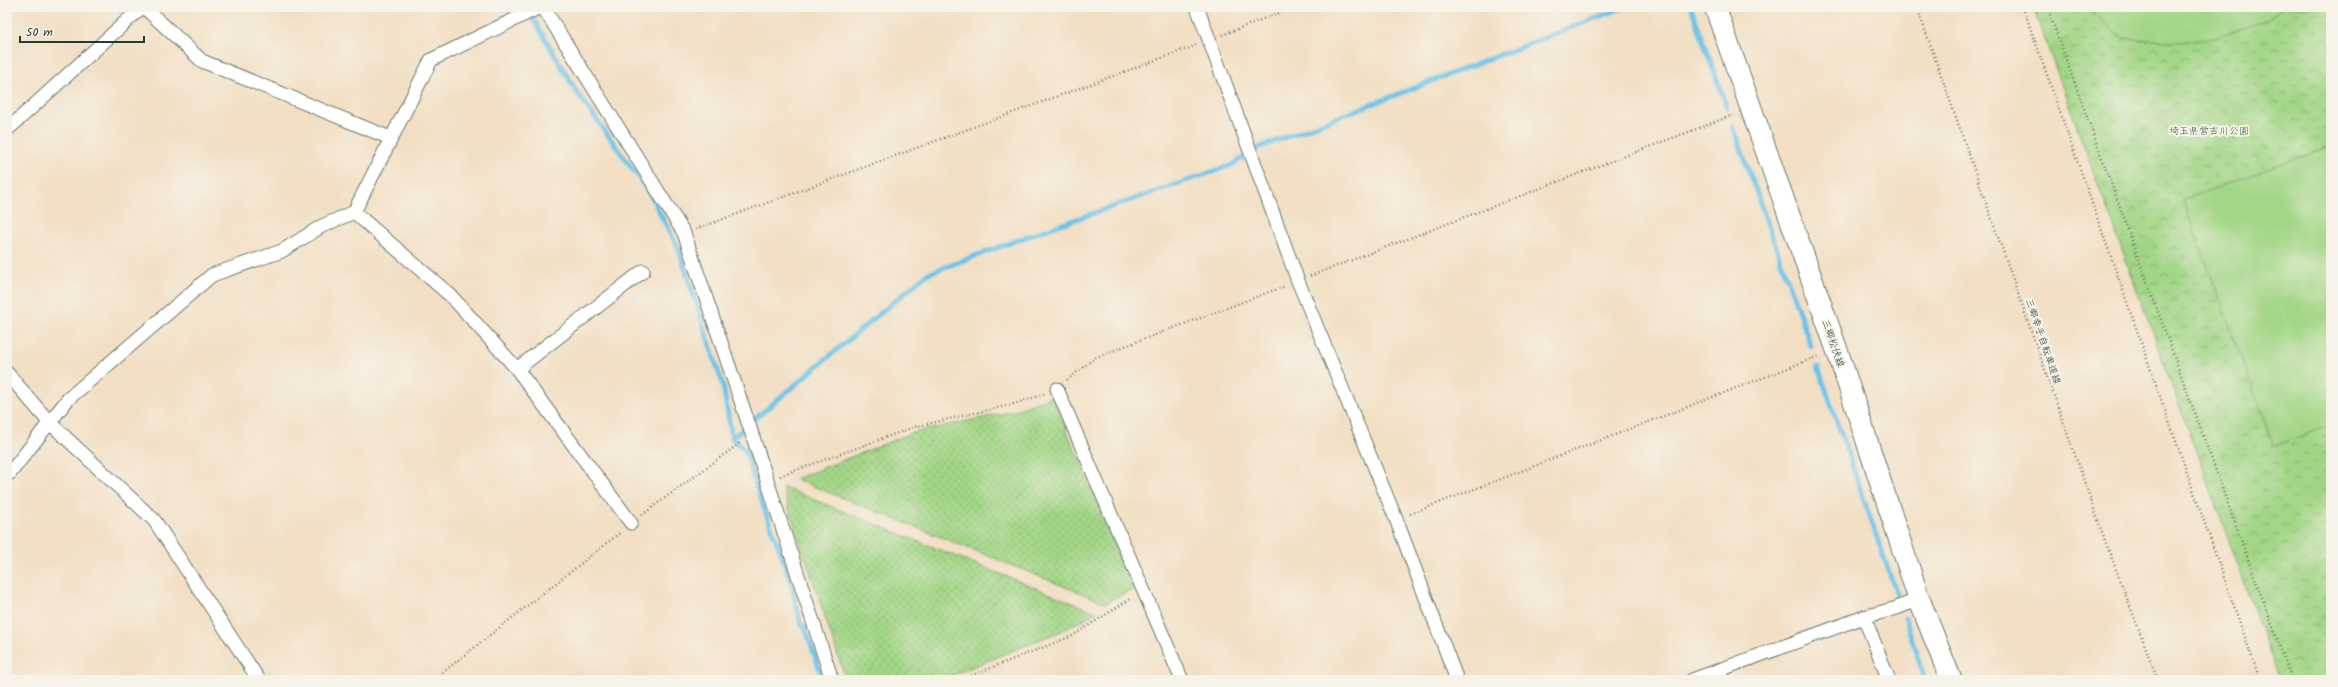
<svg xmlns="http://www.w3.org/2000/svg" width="2338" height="687" viewBox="0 0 2338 687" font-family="Kalam,'Klee One',sans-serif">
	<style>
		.grass { fill: url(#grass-dots); stroke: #608a5d }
		.park { fill: url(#park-crowns); stroke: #608a5d }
		.pitch { fill: #a2d686; stroke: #608a5d }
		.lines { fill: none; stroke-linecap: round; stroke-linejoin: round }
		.stream { stroke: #6bc2e8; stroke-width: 5 }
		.street-casing { stroke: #697666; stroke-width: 15 }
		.primary-casing { stroke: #697666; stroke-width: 23 }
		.path { stroke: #697666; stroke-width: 2.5; stroke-dasharray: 1 3; stroke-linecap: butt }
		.street { stroke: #fff; stroke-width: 13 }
		.primary { stroke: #fff; stroke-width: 21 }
		.labels { text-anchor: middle; stroke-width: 4; stroke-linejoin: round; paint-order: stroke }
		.park-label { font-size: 10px; fill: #395c44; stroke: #f7f3e8 }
		.street-label { font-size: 10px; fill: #1f3d34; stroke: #f7f3e8 }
	</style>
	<defs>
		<pattern id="grass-dots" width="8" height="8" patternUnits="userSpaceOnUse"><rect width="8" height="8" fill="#a2d686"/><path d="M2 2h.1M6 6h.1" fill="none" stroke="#83af6e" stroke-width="1.8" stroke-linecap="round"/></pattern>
		<pattern id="park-crowns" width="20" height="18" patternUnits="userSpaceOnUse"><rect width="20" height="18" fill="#a2d686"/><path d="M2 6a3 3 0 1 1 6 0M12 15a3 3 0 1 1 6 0" fill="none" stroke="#83af6e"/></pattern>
	</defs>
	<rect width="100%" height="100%" fill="#f7f3e8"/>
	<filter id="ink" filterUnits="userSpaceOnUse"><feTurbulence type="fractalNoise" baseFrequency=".025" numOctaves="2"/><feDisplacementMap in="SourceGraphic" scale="8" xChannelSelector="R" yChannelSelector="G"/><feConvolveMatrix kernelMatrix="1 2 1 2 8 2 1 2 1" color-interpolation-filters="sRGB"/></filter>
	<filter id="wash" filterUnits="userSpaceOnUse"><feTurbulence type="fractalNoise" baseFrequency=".012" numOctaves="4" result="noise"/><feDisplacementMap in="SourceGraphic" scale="16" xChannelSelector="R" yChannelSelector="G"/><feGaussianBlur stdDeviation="0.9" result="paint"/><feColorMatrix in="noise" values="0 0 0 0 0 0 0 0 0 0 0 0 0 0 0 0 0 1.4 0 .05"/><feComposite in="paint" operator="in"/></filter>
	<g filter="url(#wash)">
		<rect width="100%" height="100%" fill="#f2dfc4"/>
		<path class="grass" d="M1052,396L1134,589L1106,603L795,479L912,433L1014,411Z
			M782,487L1096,612H1097L1066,629L940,680H846Z"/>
		<path class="park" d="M2033,7H2331V680H2280Z"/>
		<path class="pitch" d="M2087,7H2284L2265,21L2215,37L2180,42L2122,38Z
			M2331,146V425L2274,446L2183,200Z"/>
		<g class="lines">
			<path class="stream" d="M1691,7L1727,108
				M529,12L578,94L647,189L678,247L723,385L732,438L746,451L757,489L790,578L801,624L805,627L823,680
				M1733,126L1811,346
				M1818,367L1897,595
				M732,438L927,274L1042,231L1232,165L1260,147L1625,7
				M1905,618L1925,680"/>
		</g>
	</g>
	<g filter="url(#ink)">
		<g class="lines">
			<defs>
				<path id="street" d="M144,7L202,61L390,138
					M543,7L684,233L752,434L832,680
					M1197,7L1298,281L1396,519L1457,680
					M7,130L142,7
					M354,212L451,296L517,369
					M7,373L49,422L154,520L259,680
					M1057,389L1182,680
					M10,473L68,399L212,275L282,251L322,226L354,212L431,60L540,7
					M631,523L517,369L643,271
					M1864,617L1889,680
					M1692,680L1864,617L1897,608L1919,599"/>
				<path id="primary" d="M1715,7L1837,350L1919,599L1951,680"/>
			</defs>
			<use href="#street" class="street-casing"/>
			<use href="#primary" class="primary-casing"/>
			<path class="path" d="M1917,7L2106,543L2158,680
				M2023,7L2260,680
				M2047,7L2292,680
				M1222,35L1294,7
				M696,229L1197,45
				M1310,276L1733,115
				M1067,380L1096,357L1285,286
				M780,476L914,427L1014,404L1044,394
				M1410,514L1819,356
				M642,515L740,443
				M433,680L621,532
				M960,680L1072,636L1132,598"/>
			<use href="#street" class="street"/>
			<use href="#primary" class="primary"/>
		</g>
	</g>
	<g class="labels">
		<g class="park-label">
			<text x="2209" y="134">埼玉県営吉川公園</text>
		</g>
		<g class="street-label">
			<text transform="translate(2044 341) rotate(71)" y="4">三郷幸手自転車道線</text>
			<text transform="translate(1834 343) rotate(71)" y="4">三郷松伏線</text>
		</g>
	</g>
	<rect width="2338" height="687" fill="none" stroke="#f7f3e8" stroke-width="24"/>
	<path d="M20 36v6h124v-6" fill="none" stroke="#1f3d34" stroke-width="2"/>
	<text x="26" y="36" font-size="12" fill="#1f3d34" stroke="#f7f3e8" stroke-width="3" paint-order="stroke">50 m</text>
</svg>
